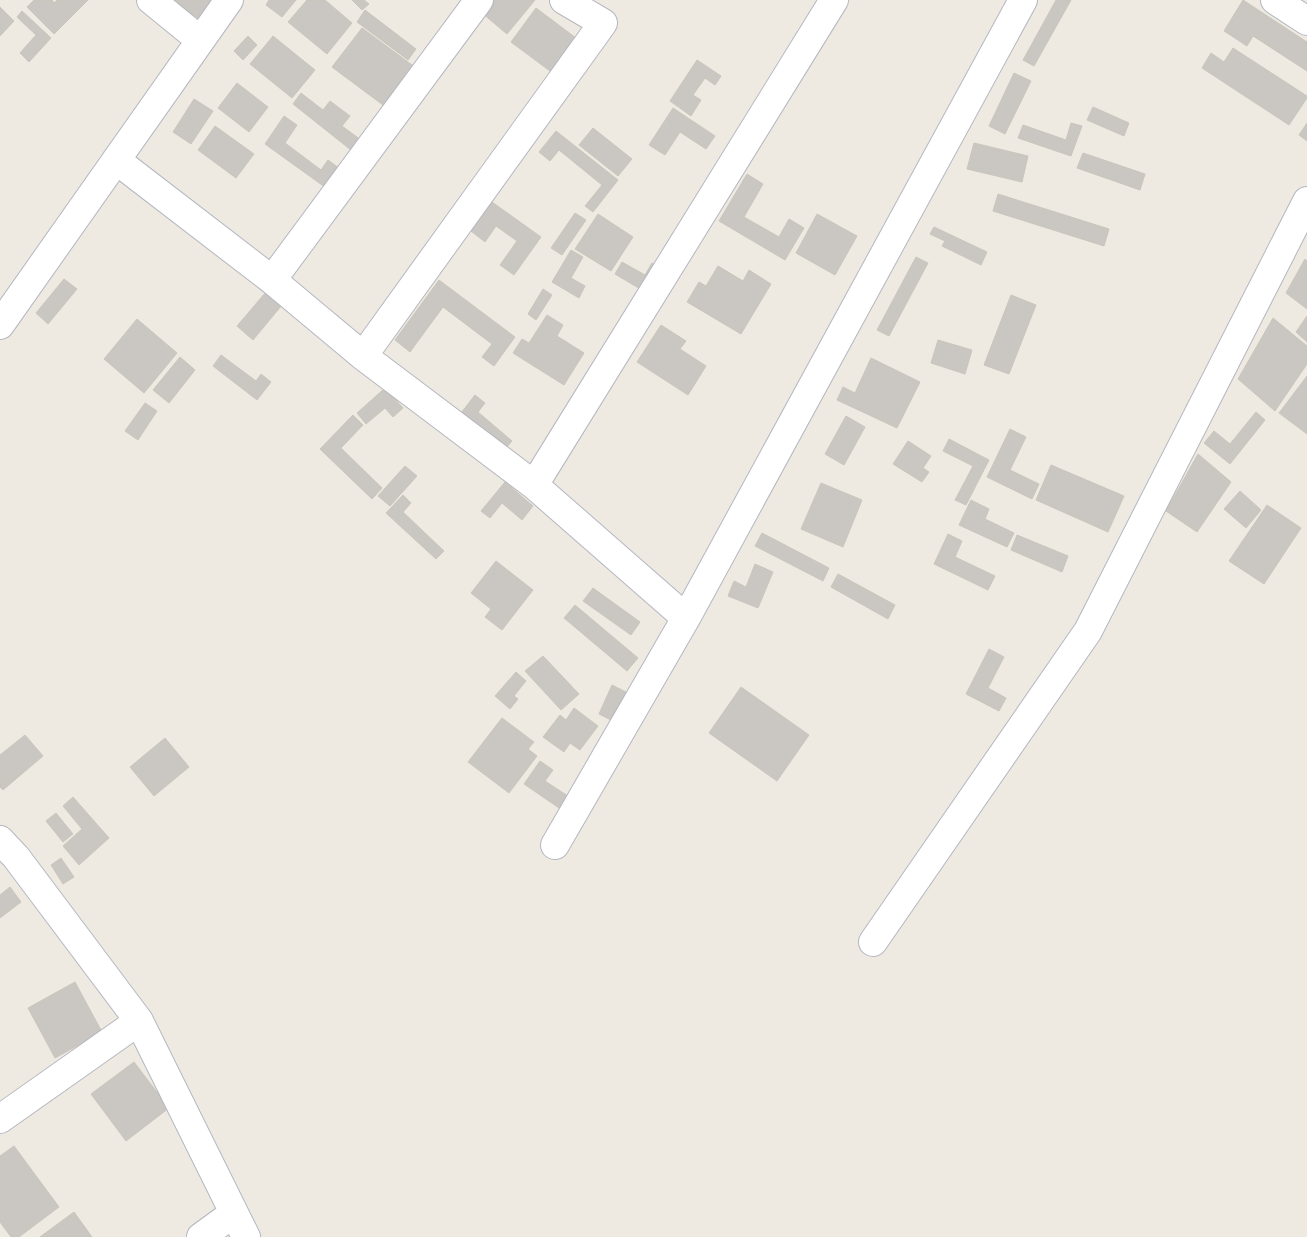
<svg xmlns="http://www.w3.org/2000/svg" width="1307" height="1237" viewBox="0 0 1307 1237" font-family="Karla,sans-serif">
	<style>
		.building { fill: #cac6c1; stroke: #cac6bb }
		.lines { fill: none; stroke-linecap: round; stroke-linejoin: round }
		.street-casing { stroke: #b5b7c0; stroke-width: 30 }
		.secondary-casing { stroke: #b5b7c0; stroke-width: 30 }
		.street { stroke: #fff; stroke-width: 28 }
		.secondary { stroke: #fff; stroke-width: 28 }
	</style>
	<rect width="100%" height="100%" fill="#eeeae2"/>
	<path class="building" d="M34,0H52L54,3L57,0H88L54,34L27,7Z
		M173,0H213L199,19Z
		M269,0H296L282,17L266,5Z
		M307,0H325L352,23L327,54L288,22Z
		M352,0H364L369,4L362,10Z
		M493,0H535L507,34L482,13Z
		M1056,0H1071L1034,66L1023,60Z
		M1243,0L1307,42V71L1253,36L1247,46L1224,31Z
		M0,7L14,21L0,36Z
		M536,8L580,41L554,74L511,42Z
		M365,10L416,49L408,60L357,22Z
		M22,11L51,38L29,62L20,53L36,35L17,17Z
		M362,28L412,65L383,105L332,67Z
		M248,36L257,45L243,60L234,51Z
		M273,36L315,70L292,98L250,64Z
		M1233,48L1307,96V98L1289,125L1202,68L1211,53L1224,62Z
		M697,60L721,76L715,85L705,78L693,95L701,100L691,116L670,101Z
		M1014,73L1031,81L1005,134L989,126Z
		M237,83L268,107L249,132L218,108Z
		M301,93L323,110L330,101L350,116L342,126L365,143L356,154L293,104Z
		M194,99L213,111L191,144L173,132Z
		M1093,107L1129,123L1124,136L1087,120Z
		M673,108L715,136L706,149L680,132L665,155L649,145Z
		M284,116L297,125L285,143L321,170L328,160L343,171L329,190L265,144Z
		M1071,123L1082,126L1071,156L1018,138L1023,125L1066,140Z
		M1307,123V141L1299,135Z
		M215,126L254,154L236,178L198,150Z
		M593,128L632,159L618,176L579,145Z
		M556,131L618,180L593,212L585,206L602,185L559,150L550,161L539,152Z
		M974,143L1028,156L1022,182L967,169Z
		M1083,153L1145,174L1140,190L1077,168Z
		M747,174L763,184L744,217L779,237L789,219L804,228L785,260L719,221Z
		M998,194L1109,229L1104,246L993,211Z
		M492,202L541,237L514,275L500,265L517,241L496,226L485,242L471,231Z
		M575,213L586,220L562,255L551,248Z
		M598,214L633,237L611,271L575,249Z
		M817,214L857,236L835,275L796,253Z
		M934,227L987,252L981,265L942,246L945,241L930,234Z
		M571,250L583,257L571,278L585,286L579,298L552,282Z
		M916,257L928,263L889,336L877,330Z
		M1305,259L1307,261V309L1286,293Z
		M622,262L645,275L652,263L661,268L647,293L615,274Z
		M718,266L743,281L749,270L771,284L741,334L687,302L699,282L706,286Z
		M64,279L77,289L48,324L36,313Z
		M439,280L515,337L494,366L482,357L492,344L443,307L410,352L395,340Z
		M543,289L552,295L536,320L528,314Z
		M266,292L282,305L253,340L237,326Z
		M1011,295L1036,305L1009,374L984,365Z
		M547,315L563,325L557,336L584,353L564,385L513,353L522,339L529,343Z
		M1307,316V342L1296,332Z
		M1273,318L1307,346V364L1275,411L1238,379Z
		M137,319L177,353L144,393L104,359Z
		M661,325L686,341L680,349L706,366L688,395L637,362Z
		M938,340L972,350L965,374L931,363Z
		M221,355L256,381L261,374L271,382L257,400L213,366Z
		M180,357L195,370L169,403L153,390Z
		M871,358L920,382L897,428L837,400L843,387L855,393Z
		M1307,376V434L1279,413Z
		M385,388L403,408L393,417L385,408L366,424L357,413Z
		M475,395L485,403L478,412L512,441L505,449L461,413Z
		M145,403L157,411L138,440L125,431Z
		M1256,412L1265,420L1230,464L1204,443L1214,431L1230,444Z
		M353,415L363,425L341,448L382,488L372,499L320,449Z
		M846,416L865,427L844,465L825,454Z
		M1010,429L1026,437L1010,470L1039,484L1032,499L987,477Z
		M949,439L989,460L966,505L955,500L973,466L943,451Z
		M908,441L931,456L923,468L929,472L922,482L893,464Z
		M1198,454L1231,482L1197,532L1166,511Z
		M1051,465L1124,496L1108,532L1036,500Z
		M405,466L417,476L390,506L378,496Z
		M505,482L533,506L522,520L502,503L490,518L481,511Z
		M821,483L862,500L843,547L801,529Z
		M1240,491L1261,510L1246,528L1224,509Z
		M403,495L411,503L403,512L444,551L436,559L386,513Z
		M971,500L989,509L985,519L1014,533L1007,547L959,525Z
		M1267,505L1301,528L1264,584L1229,561Z
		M762,533L829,568L823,581L755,546Z
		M948,534L962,541L955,557L995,576L988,590L934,564Z
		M1017,535L1068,556L1062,572L1011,550Z
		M496,561L533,590L502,630L485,617L491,609L471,593Z
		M755,564L773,572L758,608L728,596L734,581L746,587Z
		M838,574L895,605L888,619L831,587Z
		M593,588L640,622L631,635L583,601Z
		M575,605L638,658L627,671L564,618Z
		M989,649L1004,657L988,688L1006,698L999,711L966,694Z
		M543,656L579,694L561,710L525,671Z
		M516,672L526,681L514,696L518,699L510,709L495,696Z
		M612,685L626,692L613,721L599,714Z
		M741,687L809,735L777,781L709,733Z
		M574,708L598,726L580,750L570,743L564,752L543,737L560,715L566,720Z
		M502,718L534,742L528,749L537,756L509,793L468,762Z
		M25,735L43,756L3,790L0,787V755Z
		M165,738L189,767L154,796L130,767Z
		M540,761L553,770L545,781L571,798L562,810L524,784Z
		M73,797L109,838L79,865L63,846L82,829L63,806Z
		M56,813L73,834L63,842L46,821Z
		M61,858L74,877L63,884L51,865Z
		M10,887L21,902L0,918V895Z
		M75,982L102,1032L55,1058L28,1008Z
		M134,1062L169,1108L126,1141L91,1094Z
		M14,1146L59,1207L19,1237H11L0,1222V1156Z
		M74,1212L92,1237H40Z"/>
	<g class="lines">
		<defs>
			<path id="street" d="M151,0L200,40
				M116,160L272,280L363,356L534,485L686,618
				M272,280L479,0
				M0,325L229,0
				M363,356L603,23L564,0
				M534,485L834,0
				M0,840L16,857L139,1021L246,1237
				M555,845L686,618L1023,0
				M873,942L1088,631L1307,201
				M0,1119L139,1021
				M201,1237L234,1213"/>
			<path id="secondary" d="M1275,0L1307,21"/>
		</defs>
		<use href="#street" class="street-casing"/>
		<use href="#secondary" class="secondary-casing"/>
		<use href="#street" class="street"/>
		<use href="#secondary" class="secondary"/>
	</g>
</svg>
